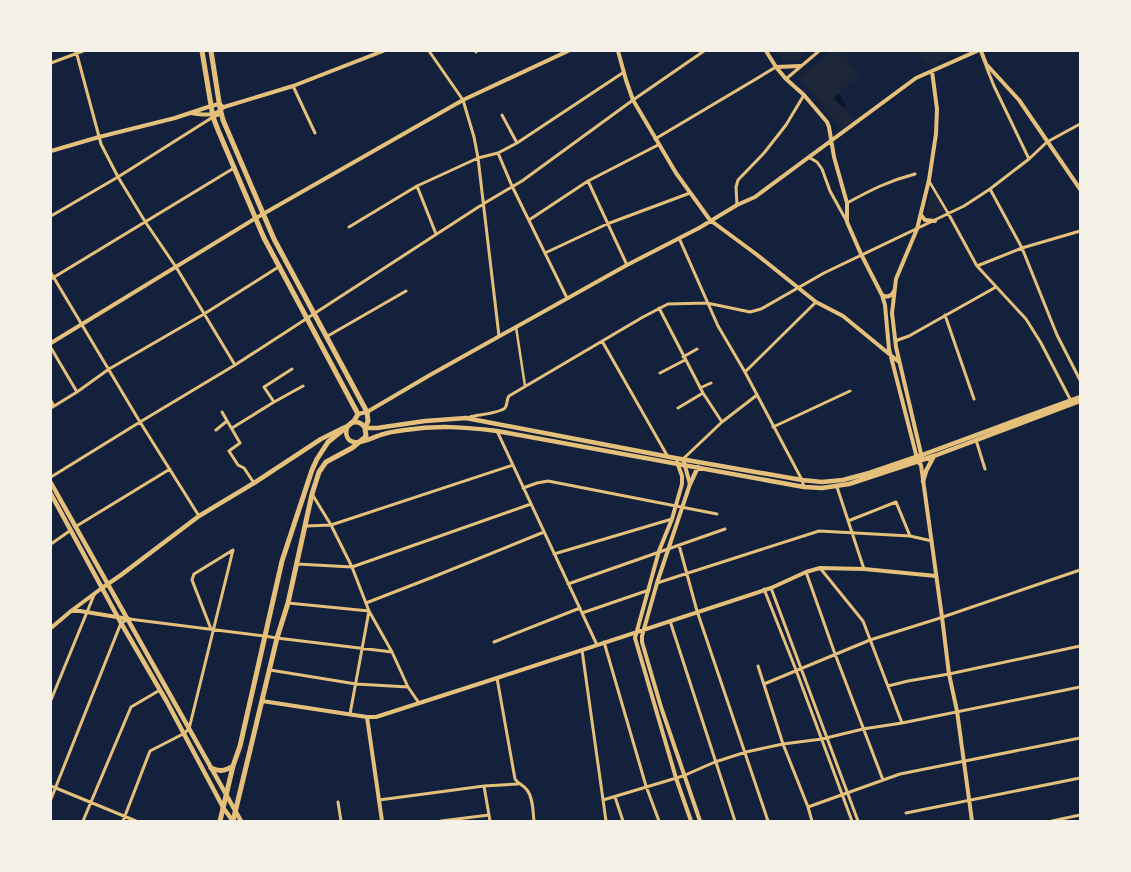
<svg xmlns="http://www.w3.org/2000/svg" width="1131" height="872" viewBox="0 0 1131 872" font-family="Helvetica,sans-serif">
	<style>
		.green { fill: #1d2539 }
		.water { fill: #0b132b }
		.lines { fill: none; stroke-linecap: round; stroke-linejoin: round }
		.pedestrian { stroke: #e5c07b; stroke-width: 2.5 }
		.minor { stroke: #e5c07b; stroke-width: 3 }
		.tertiary { stroke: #e5c07b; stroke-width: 4 }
		.secondary { stroke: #e5c07b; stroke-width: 4.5 }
		.primary { stroke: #e5c07b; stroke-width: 5 }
	</style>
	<rect width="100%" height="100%" fill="#14213d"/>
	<path class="green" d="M775,51H802L803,54L800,59L784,63Z
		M831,51H840L860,74L834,97L853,120L842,129L799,78Z
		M917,51H960L928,66Z
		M933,186L948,211L926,216Z"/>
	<path class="water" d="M839,94L842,97L841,99L846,105L843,108L834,98Z"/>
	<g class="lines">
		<path class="pedestrian" d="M929,181L948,213
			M516,327L525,386"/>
		<path class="minor" d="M76,51L101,144L118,177L146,223L176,267L235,365
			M429,51L463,100L474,137L478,158L499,336
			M476,51V52
			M51,63L83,51
			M986,66L994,86L1029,159
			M786,79L819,51
			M293,86L315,133
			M502,115L517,143
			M655,139L776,67
			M498,153L512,186L567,298
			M810,158L817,162L822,169L830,191L846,220
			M588,181L627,265
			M417,186L436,234
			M990,189L1022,248L1057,335L1080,380
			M847,203C871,190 888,181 915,174
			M737,205L736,187L738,180L764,153L786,125L804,95
			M948,213L977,266L1026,319L1041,343L1071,401
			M51,216L118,177L213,117L221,114
			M529,220L588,181L658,145
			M349,227L417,186L478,158L498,153L517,143L624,72
			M679,238L718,326L745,372L802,480L804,487
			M545,253L607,224L690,193
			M977,266L1022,248L1080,231
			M51,273L140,422L199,516
			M51,279L234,168
			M659,308L703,393L722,422
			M945,315L974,399
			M326,337L406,291
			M602,341L668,457
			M895,341L909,336L996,287
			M51,348L77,392
			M683,357L697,349
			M745,372L816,302
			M660,373L685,360
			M700,388L711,383
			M51,401L54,406
			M274,402L264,387L292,369
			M51,408L77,392L109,369L204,314L280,266
			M678,408L703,393
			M222,412L240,443L229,451L238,465L244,468L254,483
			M470,417C477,415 500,413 505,408C508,404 506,400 509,396L643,317L668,304L707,303L750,312L761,309L824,273L964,206L990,189L1029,159L1047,142L1080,124
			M773,427L850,391
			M232,428L274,402L303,386
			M216,430L227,421
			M497,431L597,645
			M976,440L985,469
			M683,459L722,422L757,395
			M51,477L140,422L235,365L483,204L522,181L633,100L704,51
			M837,487L864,569
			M523,488L537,483L548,481L717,514
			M312,494L331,525L352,567L369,611L392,652L408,687L419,703
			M848,521L896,502L910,536
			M306,526L331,525L513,465
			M75,527L170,469
			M51,544L71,530
			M679,545L697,611L768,821
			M554,554L672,519
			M297,564L352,567L531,504
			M820,568L863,621L902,723
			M806,572L835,654L883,780
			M657,583L819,531L910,536L932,541
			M568,584L725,529
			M771,588L858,821
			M764,589L796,670L852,821
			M288,603L369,611L350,714
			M366,603L433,577L544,532
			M582,613L649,590
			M670,621L735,821
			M211,629L192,580L194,574L233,550
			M494,642L580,608
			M604,642L646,786L659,821
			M582,650L606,821
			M758,666L783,744L808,807L812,821
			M270,670L356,684L408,687
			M497,678L515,779C518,784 524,785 527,790C533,797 533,812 534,821
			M764,684L870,640L937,619L1080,570
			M888,686L908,681L949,674L1080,646
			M51,700L94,595
			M51,786L136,821
			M484,786L490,821
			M615,797L623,821
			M51,799L121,623L129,619L264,636L277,638L392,652
			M379,800L484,786L518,784
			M603,800L683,776L715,762L746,752L783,744L822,739L863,729L902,723L1080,687
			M338,802L341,821
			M808,807L900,774L1080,738
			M906,813L1080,778
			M83,821L131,707L160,690
			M123,821L150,751L183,734L189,729L233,550
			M441,821L489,815
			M1052,821L1080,815"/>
		<path class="tertiary" d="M618,51L626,80L633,100L676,173L710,220L756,254L816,302L843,316L899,362
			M766,51L776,67L786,79L804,95L827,122L829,127L834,157L847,203V222L861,254L882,295L885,305L889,349L918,462L921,465L942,617L949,674L957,711L972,821
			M981,51L986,64L1019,100L1080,189
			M776,67L800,66
			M191,113C203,115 215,117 224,107L293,86L383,51
			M51,151L99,137L175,118L211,106L219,104L222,106
			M921,215L925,220L935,221
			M882,295C887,298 892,296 894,291
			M51,343L256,218L463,100L568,51
			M358,414L367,412L430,375L627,265L699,228L737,205L755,197L916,78L977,51
			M922,458L896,347L892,313L896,279L917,229L929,180L936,134L937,109L932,71
			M683,459L690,484L657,583L642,636V642L661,707L700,821
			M677,462L682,476V484L672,519L659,551L635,638L676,778L691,821
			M71,611H80L129,619
			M51,628L71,611L102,588
			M262,701L367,717H376L497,678L771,588L806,572L820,568L864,569L936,576
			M367,717L382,821"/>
		<path class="secondary" d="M351,423C357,421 362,423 365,428H377L425,421L466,418L675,458L802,480L822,482L843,480L869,473L922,455L1080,397
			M347,428C345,434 347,441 354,442C364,444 374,436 384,434C390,432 398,431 405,430C438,425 464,427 497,431L804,487L822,488L849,484L934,456L1080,401
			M923,481L926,471L934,456
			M51,483L241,821
			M690,484L698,467
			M51,494L121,623L167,702L224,809L233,821
			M102,588L121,575L199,516L254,483L321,439L345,427"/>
		<path class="primary" d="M202,51L213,117L218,130L264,238L358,414L354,421L328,442L317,459L312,470L282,561L240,746L233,766L220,821
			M211,51L220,108L223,120L274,239L367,412L368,421L365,428L366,436L363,439L352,448L326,462L319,472L312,494L288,603L277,638L233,821
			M211,768C220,772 225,771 233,766"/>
	</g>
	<rect width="1131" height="872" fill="none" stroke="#f6f1e7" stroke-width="104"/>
</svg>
